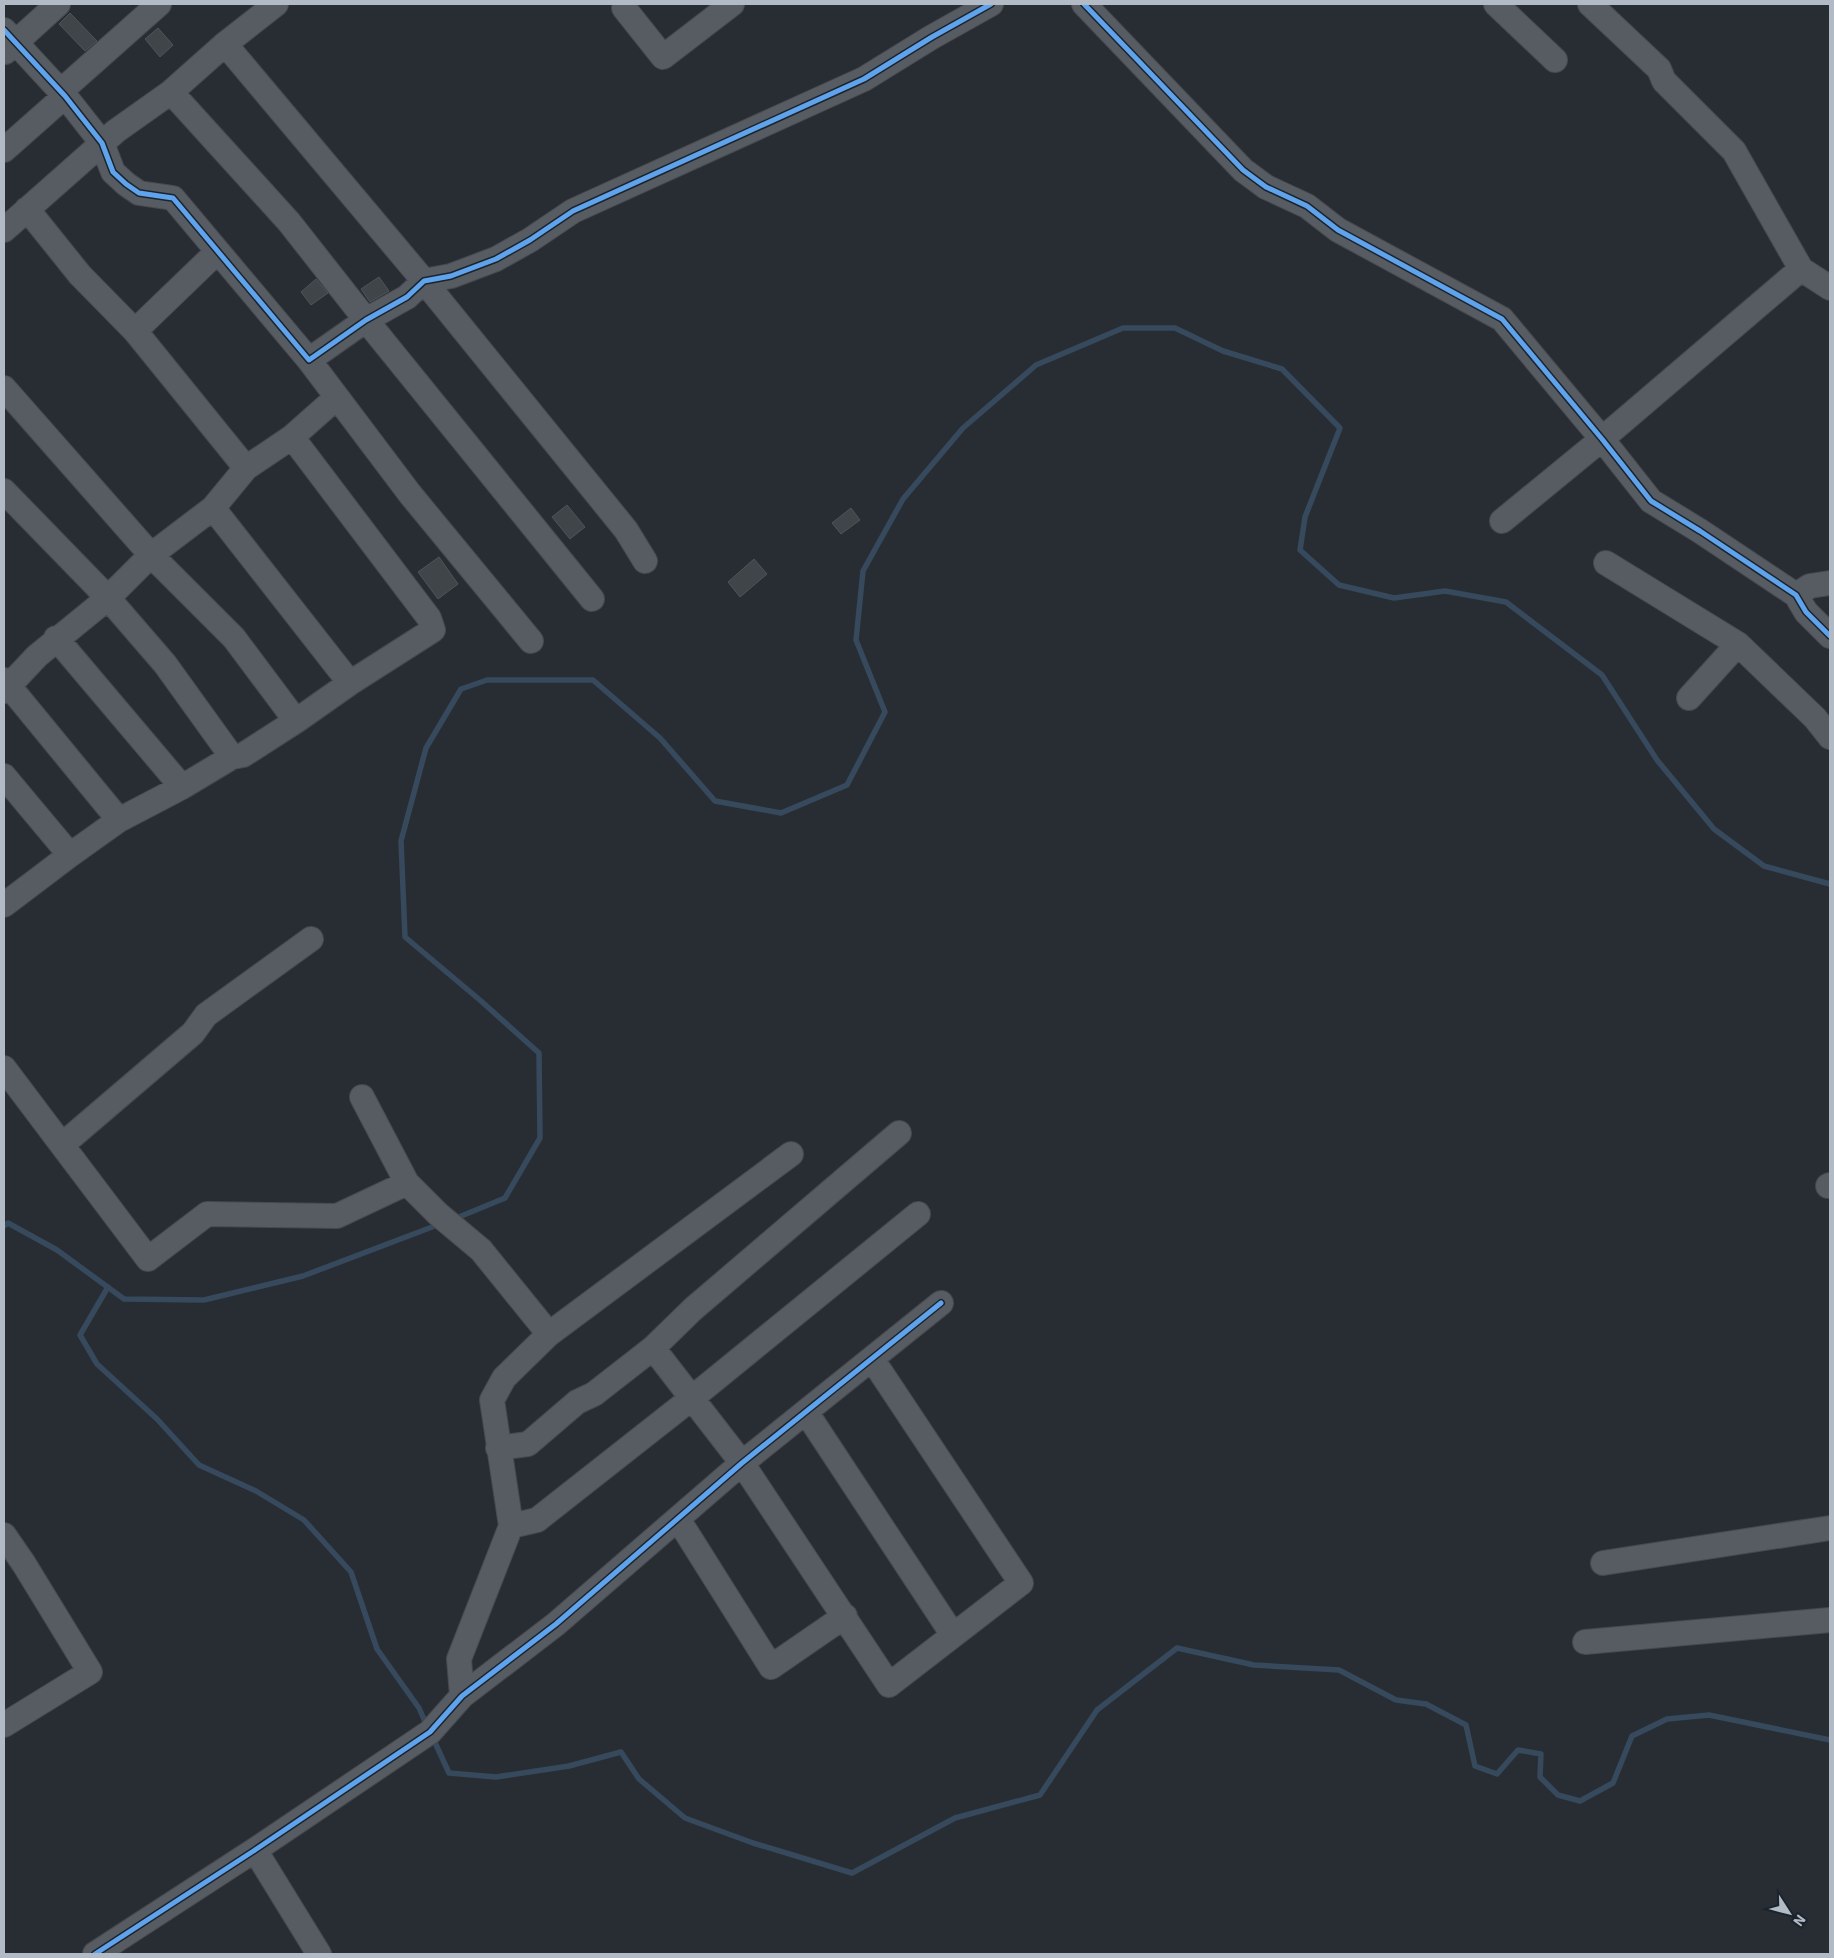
<svg xmlns="http://www.w3.org/2000/svg" width="1834" height="1958" viewBox="0 0 1834 1958" font-family="'IBM Plex Sans',sans-serif">
	<style>
		.lines { fill: none; stroke-linecap: round; stroke-linejoin: round }
		.stream { stroke: #37495d; stroke-width: 5.5 }
		.building { fill: #40454a; stroke: #4f545b }
		.minor-casing { stroke: #46494e; stroke-width: 26 }
		.minor { stroke: #575c62; stroke-width: 24 }
		.cycleway-casing { stroke: #1b242d; stroke-width: 8 }
		.cycleway { stroke: #60a3ed; stroke-width: 5 }
	</style>
	<rect width="100%" height="100%" fill="#282d33"/>
	<g class="lines">
		<path class="stream" d="M454,1219L505,1198L540,1138L539,1053L481,1001L405,937L401,841L426,748L461,689L487,680H593L660,738L715,801L781,813L847,785L885,712L856,640L863,571L903,499L963,428L1036,365L1123,328H1175L1223,351L1282,369L1340,428L1305,517L1300,550L1339,585L1394,598L1445,591L1506,602L1602,675L1657,760L1714,829L1764,866L1830,884
			M4,1226L8,1223L57,1250L124,1299L204,1300L303,1276L440,1224
			M108,1287L80,1335L97,1364L157,1419L199,1465L256,1491L304,1520L351,1572L377,1649L419,1708L427,1726
			M432,1736L449,1773L496,1777L569,1766L621,1752L639,1779L685,1818L753,1843L852,1873L955,1818L1040,1795L1097,1710L1177,1648L1254,1665L1339,1670L1396,1700L1426,1704L1466,1725L1475,1766L1497,1774L1518,1750L1541,1754L1540,1777L1558,1795L1580,1801L1613,1783L1632,1736L1667,1719L1709,1715L1830,1740"/>
	</g>
	<path class="building" d="M70,13L97,41L85,51L59,24Z
		M158,28L173,45L160,57L145,39Z
		M379,277L389,291L370,302L361,289Z
		M316,279L328,293L311,305L301,292Z
		M567,505L585,527L570,539L552,517Z
		M851,508L860,520L841,534L832,523Z
		M439,557L458,584L438,599L418,572Z
		M754,559L767,574L740,597L728,582Z"/>
	<g class="lines">
		<defs>
			<path id="minor" d="M1084,4L1243,170L1266,187L1307,206L1338,230L1502,319L1602,439L1651,501L1700,531L1796,595L1806,612L1830,636
				M1496,4L1555,60
				M624,8L663,57L732,4
				M4,30L65,96L102,143L113,172L126,184L139,193L173,198L309,360L366,320L407,297L424,281L451,276L496,259L530,240L573,211L864,79L932,37L991,4
				M225,44L424,281L626,530L645,561
				M5,52L58,4
				M61,91L159,4
				M171,92L289,222L366,320L592,599
				M4,150L65,96
				M27,209L80,275L135,331L246,468
				M4,230L116,131L171,92L225,44L276,4
				M1801,269L1830,288
				M135,331L217,252
				M309,360L410,494L531,641
				M4,388L151,555L108,598L37,656L4,691
				M4,491L108,598L165,664L232,757
				M213,508L350,683
				M1502,521L1602,439L1801,269L1734,151L1664,81L1659,69L1590,4
				M1606,563L1738,644L1815,718L1830,737
				M1796,595L1810,586L1830,583
				M56,638L182,787
				M4,680L119,820
				M1689,698L1738,644
				M296,721L234,638L151,555L213,508L246,468L292,437L336,398
				M4,776L70,855
				M4,905L70,855L119,820L182,787L232,757L243,755L296,721L350,683L433,630L429,618L292,437
				M4,1068L62,1145L193,1033L206,1015L311,939
				M362,1097L407,1183
				M62,1145L148,1259L207,1214L337,1216L407,1183L438,1214L481,1250L549,1334
				M1828,1186L1830,1185
				M653,1348L742,1463L889,1685L1021,1583L872,1359
				M806,1412L953,1635
				M498,1448L528,1444L577,1402L594,1394L653,1348L693,1309L899,1133
				M678,1519L771,1667L845,1616
				M511,1526L537,1520L692,1398L918,1214
				M4,1535L24,1564L90,1672L4,1725
				M1603,1563L1830,1528
				M1585,1642L1830,1620
				M462,1696L459,1659L511,1526L492,1400L504,1378L549,1334L791,1154
				M255,1850L319,1954
				M95,1954L255,1850L430,1732L462,1696L556,1624L742,1463L941,1303"/>
		</defs>
		<use href="#minor" class="minor-casing"/>
		<use href="#minor" class="minor"/>
		<defs>
			<path id="cycleway" d="M1084,4L1243,170L1266,187L1307,206L1338,230L1502,319L1602,439L1651,501L1700,531L1796,595L1806,612L1830,636
				M4,30L65,96L102,143L113,172L126,184L139,193L173,198L309,360L366,320L407,297L424,281L451,276L496,259L530,240L573,211L864,79L932,37L991,4
				M95,1954L255,1850L430,1732L462,1696L556,1624L742,1463L941,1303"/>
		</defs>
		<use href="#cycleway" class="cycleway-casing"/>
		<use href="#cycleway" class="cycleway"/>
	</g>
	<rect width="1834" height="1958" fill="none" stroke="#b1bac5" stroke-width="10"/>
	<g transform="translate(1789 1913) rotate(126)" stroke="#1b242d" stroke-width="4" paint-order="stroke">
	<path d="M0-4L9 19L0 12L-9 19Z" fill="#b1bac5"/>
	<text y="-8" font-size="14" font-weight="bold" text-anchor="middle" fill="#b1bac5">N</text>
	</g>
</svg>
